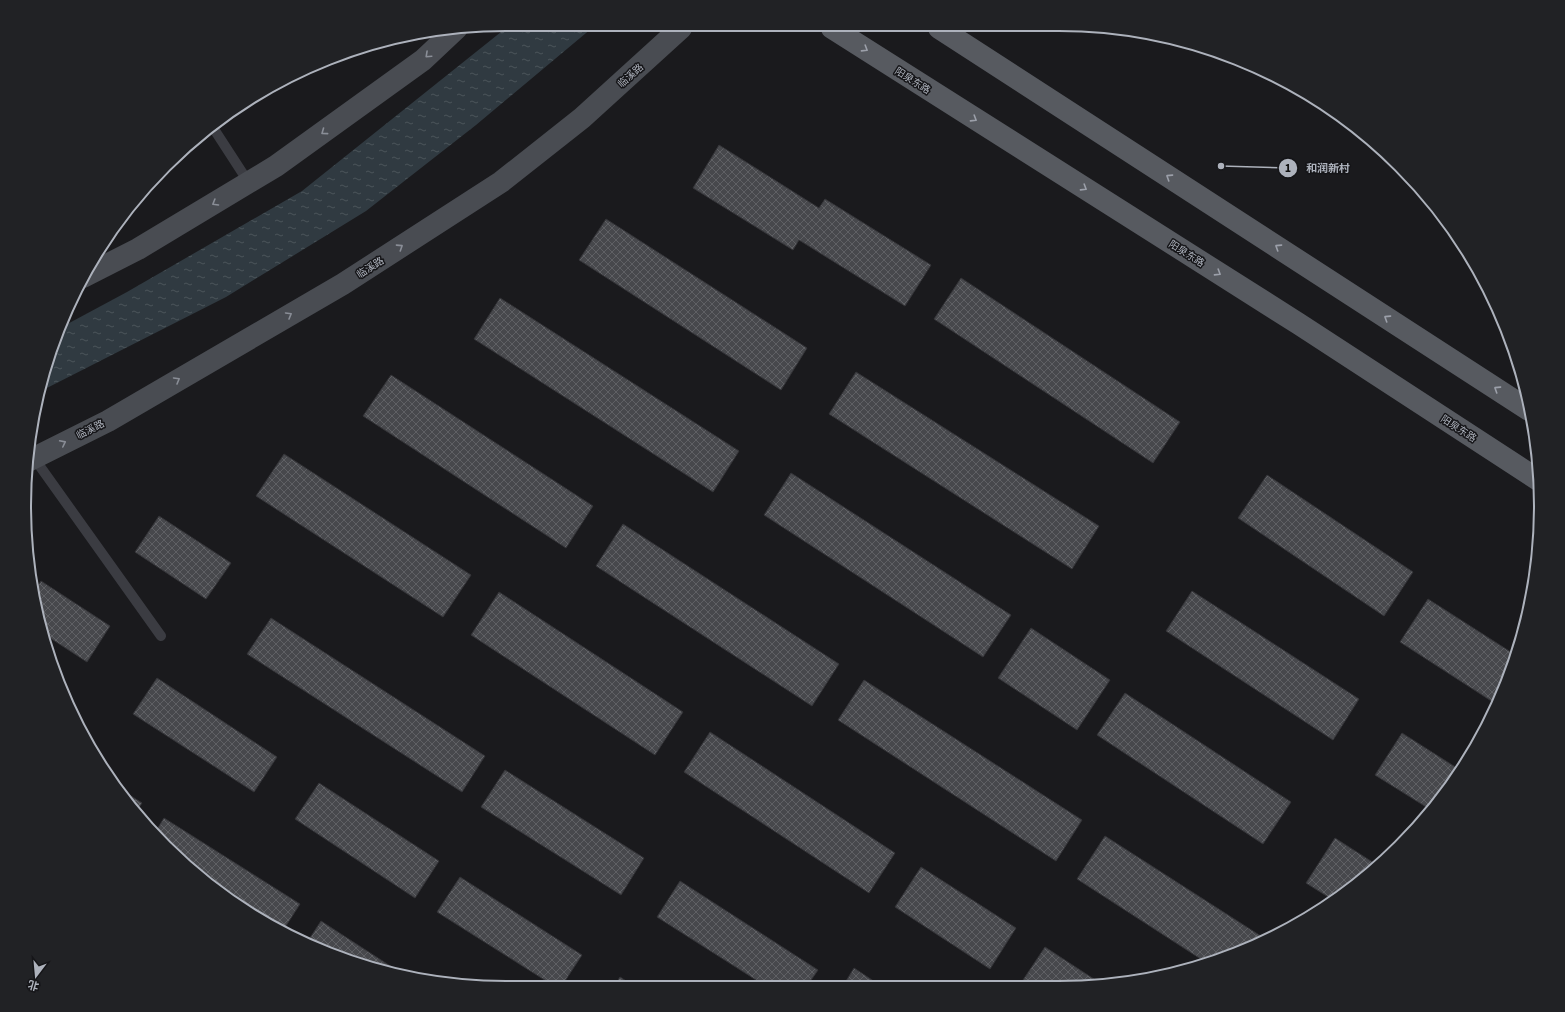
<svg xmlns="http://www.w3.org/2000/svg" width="1565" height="1012" viewBox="0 0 1565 1012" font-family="'Source Sans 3','Noto Sans SC',sans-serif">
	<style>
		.water { fill: url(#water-ripples) }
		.building { fill: url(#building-cross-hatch); stroke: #343438 }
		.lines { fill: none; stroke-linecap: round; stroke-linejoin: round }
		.lane { stroke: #3b3c42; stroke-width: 10 }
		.secondary { stroke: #494c52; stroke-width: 22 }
		.primary { stroke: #575a60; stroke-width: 22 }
		.oneway { stroke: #9ca0aa }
		.oneway2 { stroke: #8a8e97 }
		.labels { text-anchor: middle; stroke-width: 3; stroke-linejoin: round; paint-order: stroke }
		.street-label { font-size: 10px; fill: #adb2bc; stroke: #151518 }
		.rim { fill: none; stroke: #adb2bc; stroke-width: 2 }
		.leader { fill: none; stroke: #adb2bc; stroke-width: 1.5 }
		.callout-dot { fill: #adb2bc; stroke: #151518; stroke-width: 1.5 }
		.mark-label { font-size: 12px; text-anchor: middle; font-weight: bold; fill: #111 }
		.callout-label { font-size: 11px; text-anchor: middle; font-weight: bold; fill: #adb2bc; stroke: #151518; stroke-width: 3; stroke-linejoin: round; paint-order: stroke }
	</style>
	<defs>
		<pattern id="water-ripples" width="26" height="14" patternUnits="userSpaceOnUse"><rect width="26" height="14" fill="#303a41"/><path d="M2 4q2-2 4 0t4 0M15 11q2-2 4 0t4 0" fill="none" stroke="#4b545a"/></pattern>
		<pattern id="building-cross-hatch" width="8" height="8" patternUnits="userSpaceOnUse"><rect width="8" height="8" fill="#47484c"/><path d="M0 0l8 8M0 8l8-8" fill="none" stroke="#5f6064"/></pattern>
	</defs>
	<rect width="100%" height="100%" fill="#1a1a1d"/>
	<path class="water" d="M506,28H592L476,125L366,211L226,297L39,392L50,351L60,328L127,292L302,191Z"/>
	<path class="building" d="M719,145L819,208L825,199L931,265L905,306L799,240L793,250L693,188Z
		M606,219L807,348L781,390L579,260Z
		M961,278L1180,422L1153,463L934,319Z
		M500,298L739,451L713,492L474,339Z
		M856,372L1099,526L1072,569L829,414Z
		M391,375L593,506L566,548L363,416Z
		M284,454L471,575L443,617L256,496Z
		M791,473L1011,615L983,657L764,515Z
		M1267,475L1413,572L1384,616L1238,518Z
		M159,516L231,563L206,599L135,552Z
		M623,524L839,664L812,706L596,566Z
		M41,581L110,626L87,662L41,632L35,590Z
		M1192,591L1359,699L1333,740L1166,631Z
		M499,592L683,712L655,755L471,635Z
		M1428,599L1517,656L1496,704L1400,642Z
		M271,618L485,756L462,792L247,654Z
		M1031,628L1110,680L1077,730L998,678Z
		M157,678L277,757L254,792L133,714Z
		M864,680L1082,820L1056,861L838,720Z
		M1125,693L1291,802L1263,844L1097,735Z
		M710,732L895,853L869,893L684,772Z
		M1402,733L1460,770L1431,810L1375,775Z
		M505,770L644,858L621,895L481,807Z
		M319,783L439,861L415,898L295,819Z
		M117,787L142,803L137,810Z
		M164,818L300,904L282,932L265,923L188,869L156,831Z
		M1105,836L1267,940L1207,963L1077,879Z
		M1335,838L1377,865L1353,888L1333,900L1306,883Z
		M921,867L1016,928L990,969L895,907Z
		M460,877L582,955L563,984H551L437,912Z
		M680,881L818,970L807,986L764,985L657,917Z
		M321,921L401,973L321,951L306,944Z
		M1045,947L1103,985L1090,987H1026L1021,983Z
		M854,968L881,986H843Z
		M620,977L632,985H615Z"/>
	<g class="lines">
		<path class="lane" d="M212,126L249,183
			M34,458L161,636"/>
		<path class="secondary" d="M83,277L138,249L276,166L423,60L457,28
			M28,461L108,421L343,284L501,182L582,118L681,28"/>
		<path class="primary" d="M832,28L1299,324L1540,481
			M939,28L1529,410"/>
	</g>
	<defs><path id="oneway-chevron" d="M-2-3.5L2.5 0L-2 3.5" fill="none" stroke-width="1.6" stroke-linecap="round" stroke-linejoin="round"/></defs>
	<g class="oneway">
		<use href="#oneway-chevron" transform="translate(865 49) rotate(32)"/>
		<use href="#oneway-chevron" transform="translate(974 119) rotate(32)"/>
		<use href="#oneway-chevron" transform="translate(1169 177) rotate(-147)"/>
		<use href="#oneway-chevron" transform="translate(1084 188) rotate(32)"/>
		<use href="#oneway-chevron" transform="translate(1278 247) rotate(-147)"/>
		<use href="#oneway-chevron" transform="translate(1218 273) rotate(32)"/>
		<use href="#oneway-chevron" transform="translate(1387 318) rotate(-147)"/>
		<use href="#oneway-chevron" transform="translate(1497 389) rotate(-147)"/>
	</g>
	<g class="oneway2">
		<use href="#oneway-chevron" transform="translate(428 55) rotate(137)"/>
		<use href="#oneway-chevron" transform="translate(324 132) rotate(144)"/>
		<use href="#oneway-chevron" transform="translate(215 203) rotate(149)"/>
		<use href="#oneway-chevron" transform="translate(400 247) rotate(-33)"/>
		<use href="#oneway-chevron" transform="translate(289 315) rotate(-30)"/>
		<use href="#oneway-chevron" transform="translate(177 380) rotate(-30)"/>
		<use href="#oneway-chevron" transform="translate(63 443) rotate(-27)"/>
	</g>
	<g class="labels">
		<g class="street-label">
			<text transform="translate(630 75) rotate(-42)" y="4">临溪路</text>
			<text transform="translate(913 80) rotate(32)" y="4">阳泉东路</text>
			<text transform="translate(1187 253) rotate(32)" y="4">阳泉东路</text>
			<text transform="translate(370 267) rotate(-33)" y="4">临溪路</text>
			<text transform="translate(1459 428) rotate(33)" y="4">阳泉东路</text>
			<text transform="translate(90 429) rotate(-27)" y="4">临溪路</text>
		</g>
	</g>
	<path d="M0 0H1565V1012H0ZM506 31H1059A475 475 0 0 1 1534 506V506A475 475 0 0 1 1059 981H506A475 475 0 0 1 31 506V506A475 475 0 0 1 506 31Z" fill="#212225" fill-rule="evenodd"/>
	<path class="rim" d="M506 31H1059A475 475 0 0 1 1534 506V506A475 475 0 0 1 1059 981H506A475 475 0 0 1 31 506V506A475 475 0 0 1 506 31Z"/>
	<path class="leader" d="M1221 166L1288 168"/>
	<g class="callout-dot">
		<circle cx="1221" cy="166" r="4"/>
		<circle cx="1288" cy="168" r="10"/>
	</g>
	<g class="mark-label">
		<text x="1288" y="172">1</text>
	</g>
	<g class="callout-label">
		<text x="1328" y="172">和润新村</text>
	</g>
	<g transform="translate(36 976) rotate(196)" stroke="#151518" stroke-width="3" paint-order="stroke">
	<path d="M0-3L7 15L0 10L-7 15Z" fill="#adb2bc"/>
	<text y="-6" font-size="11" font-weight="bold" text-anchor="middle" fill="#adb2bc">北</text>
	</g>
</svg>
